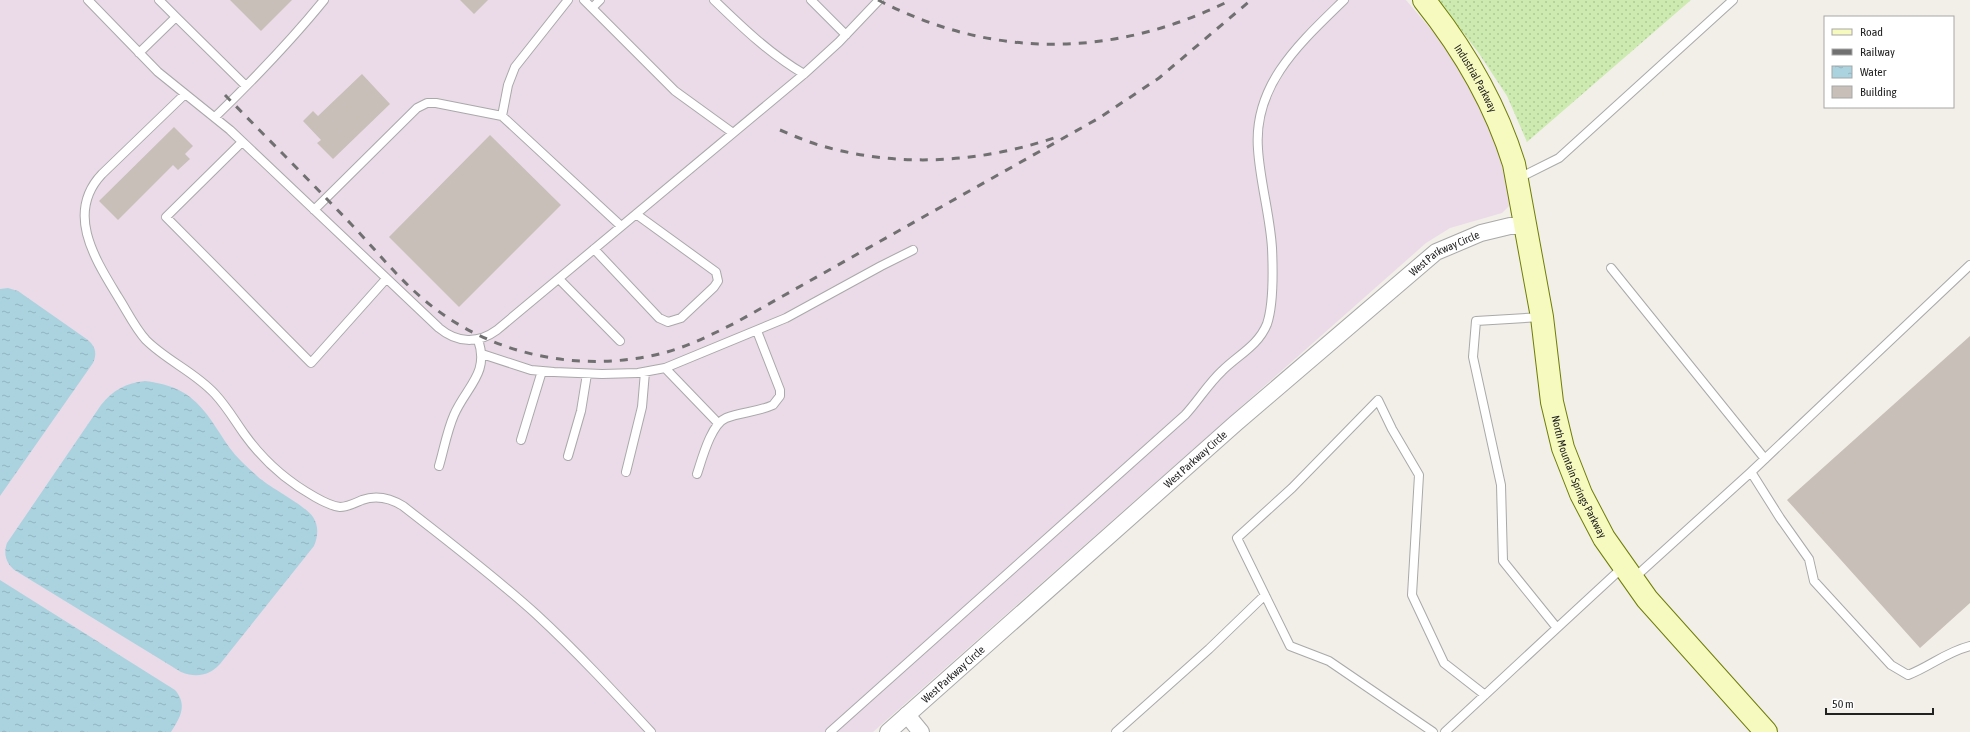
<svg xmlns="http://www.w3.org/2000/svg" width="1970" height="732" viewBox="0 0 1970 732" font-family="'Asap Condensed',sans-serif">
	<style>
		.industrial { fill: #ebdbe8 }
		.grass { fill: url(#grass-dots) }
		.water { fill: url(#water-ripples) }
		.building { fill: #c7bfb8 }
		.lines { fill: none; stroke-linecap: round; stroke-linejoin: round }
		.lane-casing { stroke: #a9a9a9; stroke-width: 10 }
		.street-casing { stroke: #a9a9a9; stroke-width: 18 }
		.secondary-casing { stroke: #707d05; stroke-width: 24 }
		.lane { stroke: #fff; stroke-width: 8 }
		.street { stroke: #fff; stroke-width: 16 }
		.secondary { stroke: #f7fabf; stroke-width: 22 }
		.rail { stroke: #707070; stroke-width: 3; stroke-dasharray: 8 8; stroke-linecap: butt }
		.labels { text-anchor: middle; stroke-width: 3.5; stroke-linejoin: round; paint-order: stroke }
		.street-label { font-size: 11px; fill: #222; stroke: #fff }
	</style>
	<defs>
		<pattern id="grass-dots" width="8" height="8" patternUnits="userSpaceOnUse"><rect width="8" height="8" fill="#cdebb0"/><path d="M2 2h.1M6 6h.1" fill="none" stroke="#b0c997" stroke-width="1.8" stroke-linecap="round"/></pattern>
		<pattern id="water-ripples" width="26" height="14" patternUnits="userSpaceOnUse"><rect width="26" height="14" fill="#aad3df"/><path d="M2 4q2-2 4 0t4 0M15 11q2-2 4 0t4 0" fill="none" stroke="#92b5bf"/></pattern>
	</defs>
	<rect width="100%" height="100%" fill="#f2efe9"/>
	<path class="industrial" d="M0,0H1406L1434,33L1450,55L1475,99L1495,143L1511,196L1509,206L1502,213L1450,228L1426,243L873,732H0Z"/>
	<path class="grass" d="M1438,0H1691L1527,142L1507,96L1478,52Z"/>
	<path class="water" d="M8,288L18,291L88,340C96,347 97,354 93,363L0,496V289Z
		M145,381C161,383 177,387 190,397C207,410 217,430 229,447C237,458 247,467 257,476C270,488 305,505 313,517C319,526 318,536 314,546L220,664C209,676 196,678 181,672L16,571C6,564 3,554 7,543L101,405C113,390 126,383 145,381Z
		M0,580L175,690C188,705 180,718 171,732H0Z"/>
	<path class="building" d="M230,0H292L261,31Z
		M460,0H488L474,14Z
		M362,74L390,104L333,159L317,143L321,140L303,121L313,111L318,116Z
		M174,127L193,146L185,154L190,159L178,170L173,165L118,220L99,201Z
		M490,135L561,205L459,307L389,237Z
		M1970,336V603L1920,648L1787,500Z"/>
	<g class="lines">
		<defs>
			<path id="lane" d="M88,0L158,72L230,130L439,328C457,343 478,344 497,330L804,74L839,42L879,0
				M159,0L176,17
				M584,0L675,91L733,133
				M714,0C743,28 770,54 804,74
				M811,0L846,35
				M592,8L600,0
				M139,53L176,17L246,86
				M185,94L102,174C65,213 95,259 118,297C127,311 135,328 146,340C167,361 195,372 215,394C227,407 235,421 245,435C263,460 288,482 315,497C322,501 331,506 340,507C348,507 355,503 362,500C376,495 390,498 403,506C448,541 494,576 537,615C577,652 614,692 651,732
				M502,116L508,85L515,67L568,0
				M215,117C254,79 290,42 324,0
				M242,142L166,217L311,363L386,279
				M1519,178L1559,158L1733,0
				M314,210L417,108L427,103H436L502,116L621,226
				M594,249L659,318L668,322L681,318L714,287L718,281L716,272L636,214
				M1970,265L1751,472L1780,518L1809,559L1814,581L1891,665L1908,675C1931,666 1946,652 1970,646
				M1611,268L1765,459
				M559,279L620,341
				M1541,317L1476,321L1473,357L1501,485L1503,561L1557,628L1623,567
				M482,354L531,370L554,372L602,374L638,373L665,368L786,318L881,266L913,250
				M665,368L718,423
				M521,440L542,371
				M568,456L581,411L587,374
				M439,466C444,449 447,431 454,415C466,387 490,373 478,340
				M626,472L642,407L645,372
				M697,474C702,459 711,424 726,418C741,412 758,412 773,405L780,396V390L757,331
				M1634,578L1751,472
				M830,732L1185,415C1198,401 1208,384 1222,371C1238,355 1258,346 1267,324C1274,303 1273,270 1272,248C1270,215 1260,182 1258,149C1253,84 1301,42 1344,0
				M1116,732L1209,649L1265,595
				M1433,732L1329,661L1290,646L1237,538L1292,488L1378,400L1392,429L1419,475L1412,595L1444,663L1485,695
				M1445,732L1557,628"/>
			<g id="street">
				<path d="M907,715L921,732"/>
				<path id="s1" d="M888,732L1236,423L1436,252L1481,233L1510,226H1524"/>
			</g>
			<g id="secondary">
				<path id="s2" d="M1424,0C1464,50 1495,103 1514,164L1542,317L1552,402L1563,448L1581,494L1604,538L1647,599L1766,732"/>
			</g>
		</defs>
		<use href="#lane" class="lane-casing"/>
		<use href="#street" class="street-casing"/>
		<use href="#secondary" class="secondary-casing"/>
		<use href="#lane" class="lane"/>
		<use href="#street" class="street"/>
		<use href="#secondary" class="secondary"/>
		<path class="rail" d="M878,0C994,60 1115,58 1231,0
			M225,95C267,138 310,181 351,224C375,249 396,276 422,298C485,353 573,373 655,355C683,349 709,336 735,323L1099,118L1159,78L1251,0
			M780,130C794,136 808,142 822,146C900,168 980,163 1057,137"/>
	</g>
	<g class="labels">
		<g class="street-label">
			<text dy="4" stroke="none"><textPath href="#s2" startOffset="94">Industrial Parkway</textPath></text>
			<text dy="4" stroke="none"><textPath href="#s1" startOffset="735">West Parkway Circle</textPath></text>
			<text dy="4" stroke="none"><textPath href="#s1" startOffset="411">West Parkway Circle</textPath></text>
			<text dy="4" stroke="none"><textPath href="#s2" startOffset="509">North Mountain Springs Parkway</textPath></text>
			<text dy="4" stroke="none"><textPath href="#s1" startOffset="87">West Parkway Circle</textPath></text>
		</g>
	</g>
	<rect x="1824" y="16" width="130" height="92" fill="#ffffff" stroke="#a7a7a7"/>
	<rect x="1832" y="29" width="20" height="6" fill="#f7fabf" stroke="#a7a7a7"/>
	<text x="1860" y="36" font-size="12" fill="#222222">Road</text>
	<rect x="1832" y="49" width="20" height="6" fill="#707070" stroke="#a7a7a7"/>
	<text x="1860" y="56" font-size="12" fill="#222222">Railway</text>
	<rect x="1832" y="66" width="20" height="12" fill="url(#water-ripples)" stroke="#a7a7a7"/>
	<text x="1860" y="76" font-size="12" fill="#222222">Water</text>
	<rect x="1832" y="86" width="20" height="12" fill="#c7bfb8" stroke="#a7a7a7"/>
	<text x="1860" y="96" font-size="12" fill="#222222">Building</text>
	<path d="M1826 708v6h107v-6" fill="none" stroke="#222222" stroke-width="2"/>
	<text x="1832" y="708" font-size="12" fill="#222222" stroke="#ffffff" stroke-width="3" paint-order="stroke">50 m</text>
</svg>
